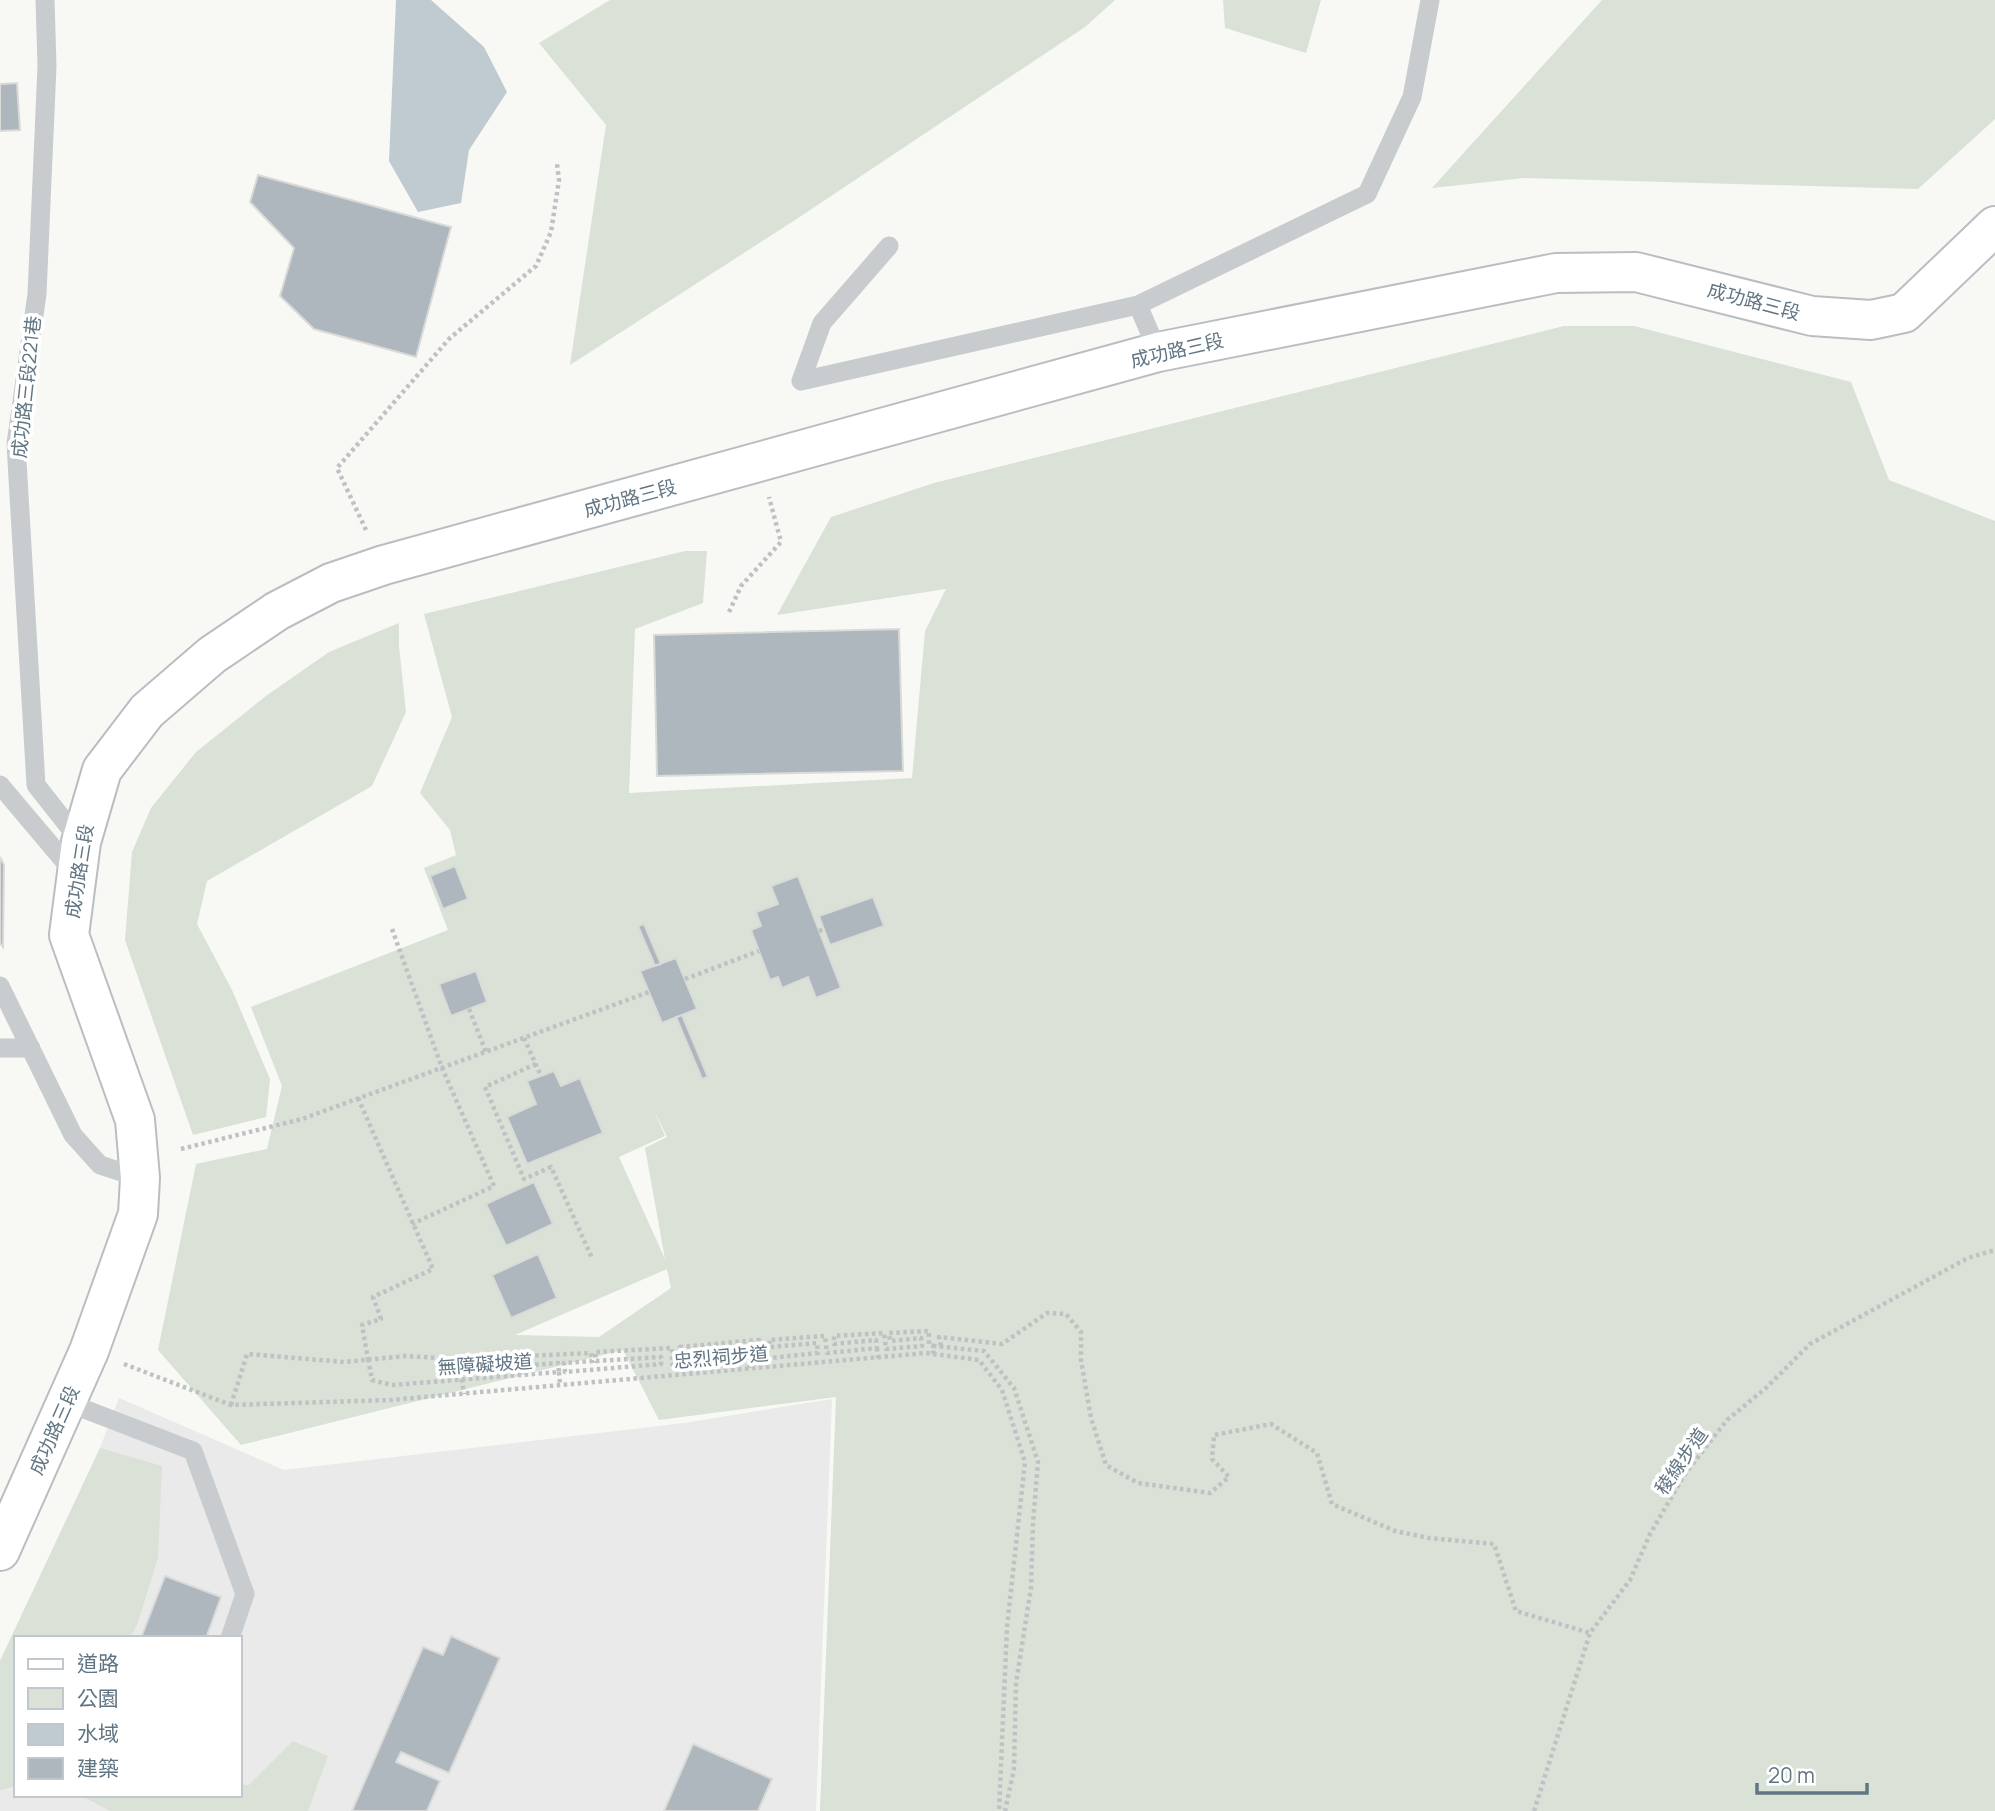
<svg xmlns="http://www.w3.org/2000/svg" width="1995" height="1811" viewBox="0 0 1995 1811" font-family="Manrope,'Noto Sans TC',sans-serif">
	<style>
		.built { fill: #e9eae9; fill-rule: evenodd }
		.green { fill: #dae1d6; fill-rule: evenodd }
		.water { fill: #bfcbd0 }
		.building { fill: #aeb7bd; stroke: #dadad8; stroke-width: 2 }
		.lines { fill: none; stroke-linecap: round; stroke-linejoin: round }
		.secondary-casing { stroke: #b8bec2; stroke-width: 42 }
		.path { stroke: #bfc2c4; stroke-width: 4.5; stroke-dasharray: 3.5 3.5; stroke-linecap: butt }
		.lane { stroke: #c8cccf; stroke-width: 19 }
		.secondary { stroke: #fff; stroke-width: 38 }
		.path-bridge { stroke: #bfc2c4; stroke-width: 4.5; stroke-dasharray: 3.5 3.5; stroke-linecap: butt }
		.labels { text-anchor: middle; stroke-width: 7; stroke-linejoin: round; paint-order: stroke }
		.street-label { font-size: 19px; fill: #617583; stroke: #fff }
	</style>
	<rect width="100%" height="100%" fill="#f8f8f5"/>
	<path class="built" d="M119,1398L284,1470L684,1423L832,1399L816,1811H0V1661L100,1448ZM16,1638H240V1795H16Z"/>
	<path class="green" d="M610,0H1115L1085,27L795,220L570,365L606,125L539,43Z
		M1223,0H1321L1306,53L1225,28Z
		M1602,0H1995V119L1918,189L1524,178L1432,188Z
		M1564,326H1634L1851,382L1889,480L1995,521V1811H820L836,1397L659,1420L623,1350L241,1445L158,1350L196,1164L267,1149L282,1086L251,1007L448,930L424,868L456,855L450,830L420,793L452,717L424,614L685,551H707L703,603L635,629L629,793L912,778L925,631L946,589L777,615L831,517L934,483ZM653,1108L667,1137L645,1148L665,1259L619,1157L665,1136ZM667,1269L671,1288L599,1337L515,1335Z
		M399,623V646L406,712L372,786L207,881L197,924L232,990L270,1079L266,1117L193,1135L125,940L132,852L151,808L196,752L266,696L329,652Z
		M100,1448L162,1466L158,1558L137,1625L130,1638H16V1786L0,1790V1661Z
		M293,1741L328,1756L308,1811H110L80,1795H240V1785H249Z"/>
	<path class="water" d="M396,0H431L484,47L507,92L469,150L461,203L418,212L389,161Z"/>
	<path class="building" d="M17,83L20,130L0,131V84Z
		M258,175L451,227L416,357L314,329L280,296L294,248L250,202Z
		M899,629L903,771L657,776L654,635Z
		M0,857L4,865L3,947L0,943Z
		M455,866L468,899L443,909L430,876Z
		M798,876L841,988L816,998L808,977L782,988L778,977L770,980L751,930L761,926L756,912L778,904L771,886Z
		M873,897L884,926L830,945L819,916Z
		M644,924L661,964L655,966L638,926Z
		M676,958L697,1009L662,1023L640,971Z
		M476,971L487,1002L451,1016L439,984Z
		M682,1015L708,1077L702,1079L676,1017Z
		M554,1071L561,1086L580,1078L603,1133L527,1164L507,1117L536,1104L527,1081Z
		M534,1182L553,1224L506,1246L486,1204Z
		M538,1254L557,1298L511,1318L492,1275Z
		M165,1576L221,1597L206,1638H141Z
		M451,1636L500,1658L449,1773L401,1752L396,1762L440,1781L427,1811H352L423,1647L443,1655Z
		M693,1744L772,1779L758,1811H664Z"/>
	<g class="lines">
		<defs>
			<path id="secondary" d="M0,1551L89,1351L138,1214L140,1178L135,1120L69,935L81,842L102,770L147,711L212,655L277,611L331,583L384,565L1158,352L1556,273L1636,272L1812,316L1871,320L1904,313L1995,226"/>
		</defs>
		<use href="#secondary" class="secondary-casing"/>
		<path class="path" d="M366,530L337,468L449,339L536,266L551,232L559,180L557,164
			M729,612L741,586L781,542L769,497
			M392,929L442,1068L494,1186L412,1224
			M819,931L825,929
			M685,979L759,951
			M469,1009L486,1052
			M524,1038L541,1076
			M536,1064L485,1087L524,1179L551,1167L592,1258
			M358,1098L433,1269L373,1297L381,1319L362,1325L368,1359
			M181,1149L302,1119L649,992
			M941,1346L939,1337L1002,1344L1047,1313L1066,1314L1081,1332V1360L1091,1418L1106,1465L1138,1483L1210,1493L1229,1477L1212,1459L1214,1435L1271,1424L1317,1453L1332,1504L1395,1531L1429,1538L1494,1544L1516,1611L1590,1633
			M877,1348L878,1358
			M933,1354L934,1346L984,1351L1014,1388L1038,1462L1033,1523L1031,1588L1016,1683L1014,1769L1005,1811
			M749,1357L750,1369
			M124,1364L231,1405L390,1400L926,1353L979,1360L1002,1390L1025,1462L1007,1627L999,1811
			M559,1372L560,1385
			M231,1405L247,1354L344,1362L406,1356L439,1358L460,1369L464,1394
			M1534,1811L1590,1633L1630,1580L1650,1534L1685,1474L1727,1420L1766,1388L1810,1344L1968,1258L1995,1250"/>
		<path class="lane" d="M45,0L47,66L37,294L16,444L36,785L81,842
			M889,246L822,323L801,381L1138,305L1367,194L1412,97L1430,0
			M1138,305L1158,352
			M0,785L76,875
			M0,986L73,1135L100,1165L140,1178
			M0,1048H31
			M66,1402L193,1451L245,1594L230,1638"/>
		<use href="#secondary" class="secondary"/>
		<path class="path-bridge" d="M368,1359L372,1380L392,1385L559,1372L558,1363L504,1367L503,1357L591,1353L592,1361L564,1363L565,1372L661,1364V1357L596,1361L595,1352L672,1348V1364L749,1357L748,1349L681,1355L680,1347L759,1340L760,1359L818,1353L817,1343L770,1347L769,1340L825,1336L827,1353L877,1348L876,1340L834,1344V1336L884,1333L886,1349L922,1346L921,1338L890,1341L889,1333L929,1331V1345L934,1346"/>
	</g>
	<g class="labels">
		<g class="street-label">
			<text transform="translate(1754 301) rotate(15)" y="7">成功路三段</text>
			<text transform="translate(1177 350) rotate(-13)" y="7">成功路三段</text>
			<text transform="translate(26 387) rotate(-84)" y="7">成功路三段221巷</text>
			<text transform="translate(630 498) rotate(-15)" y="7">成功路三段</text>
			<text transform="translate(79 871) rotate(-81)" y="7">成功路三段</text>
			<text transform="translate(721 1357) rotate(-5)" y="7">忠烈祠步道</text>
			<text transform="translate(485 1364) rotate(-4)" y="7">無障礙坡道</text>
			<text transform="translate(54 1430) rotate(-66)" y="7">成功路三段</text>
			<text transform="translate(1681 1461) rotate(-55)" y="7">稜線步道</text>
		</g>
	</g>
	<rect x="14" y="1636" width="228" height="161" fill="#ffffff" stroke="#c0c8cd" stroke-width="2"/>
	<rect x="28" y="1659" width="35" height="10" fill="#ffffff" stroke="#c0c8cd" stroke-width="2"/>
	<text x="77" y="1671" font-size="21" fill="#617583">道路</text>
	<rect x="28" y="1688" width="35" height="21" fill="#dae1d6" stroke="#c0c8cd" stroke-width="2"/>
	<text x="77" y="1706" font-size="21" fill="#617583">公園</text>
	<rect x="28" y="1724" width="35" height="21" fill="#bfcbd0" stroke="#c0c8cd" stroke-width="2"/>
	<text x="77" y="1741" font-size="21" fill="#617583">水域</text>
	<rect x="28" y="1758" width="35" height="21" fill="#aeb7bd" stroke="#c0c8cd" stroke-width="2"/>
	<text x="77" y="1776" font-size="21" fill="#617583">建築</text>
	<path d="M1757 1783v10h110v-10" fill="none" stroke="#617583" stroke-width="3.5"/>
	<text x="1768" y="1783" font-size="21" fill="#617583" stroke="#ffffff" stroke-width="5" paint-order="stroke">20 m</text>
</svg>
